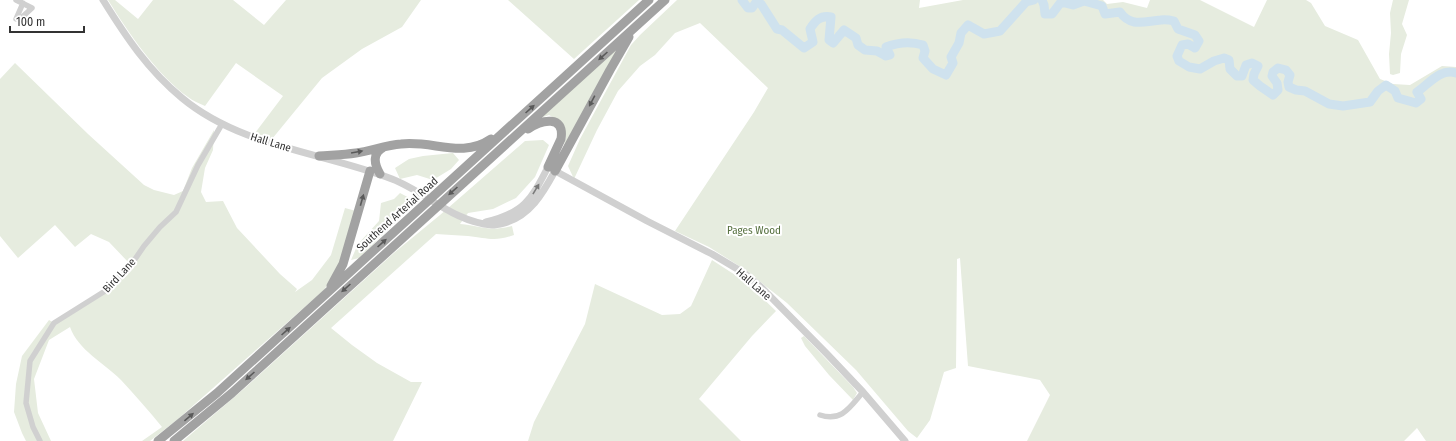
<svg xmlns="http://www.w3.org/2000/svg" width="1456" height="441" viewBox="0 0 1456 441" font-family="'Fira Sans Condensed',sans-serif">
	<style>
		.green { fill: #e6ecdf }
		.lines { fill: none; stroke-linecap: round; stroke-linejoin: round }
		.river { stroke: #cfe2ee; stroke-width: 9 }
		.minor { stroke: #d0d0d0; stroke-width: 5.5 }
		.tertiary { stroke: #d0d0d0; stroke-width: 7 }
		.trunk { stroke: #a2a2a2; stroke-width: 9 }
		.oneway { fill: #5a5a5a }
		.oneway2 { fill: #7a7a7a }
		.labels { text-anchor: middle; stroke-width: 4; stroke-linejoin: round; paint-order: stroke }
		.street-label { font-size: 11px; fill: #333; stroke: #fff }
		.park-label { font-size: 11px; fill: #56703f; stroke: #fff }
	</style>
	<rect width="100%" height="100%" fill="#fff"/>
	<path class="green" d="M108,0H115L138,19L153,0H233L264,25L286,0H421L402,27L362,49L322,78L272,139L255,133L283,96L236,63L205,106C199,103 193,101 188,97C157,75 128,32 108,0Z
		M508,0H639L574,59Z
		M677,0H920L919,8L963,0H1103L1107,4L1123,2L1147,8L1150,0H1200L1254,27L1267,0H1306L1311,3L1325,26L1358,40L1380,79L1393,84L1410,85L1442,66L1456,67V441H1426L1417,428L1404,441H1027L1050,395L1040,380L968,366L960,258L957,259L956,368L944,372L930,420L917,438L908,431L856,370L787,303L744,269L709,247L675,231L754,112L768,88L700,23L675,33L655,55L640,66L618,91L597,130L574,179L568,166L580,139L631,45L640,35Z
		M1393,0H1409L1402,24L1407,35L1401,54L1400,73L1393,75L1390,74L1389,54L1391,33L1390,13Z
		M620,45L562,153L566,137L562,122L549,115L537,119Z
		M15,63L88,134L144,185L154,190L174,195L183,191L192,168L214,130L213,150L205,168L201,192L206,202L223,201L237,228L280,274L297,289L295,292L312,280L331,255L345,208L356,211C348,238 341,267 324,290L178,419L150,441H142L162,427C149,411 135,395 121,380C104,363 78,350 70,327L49,340L34,379L38,413L51,441H26L22,433L14,412L16,384L22,356L49,320L54,323L104,290L129,263L109,242L91,234L75,247L55,225L18,258L0,236V79Z
		M543,140L549,145L535,177L516,198L493,209L468,213L460,224C481,226 489,232 512,226L514,235C495,242 487,238 468,236C457,235 446,235 436,234L331,328L352,345L377,363L411,382H422L393,441H183L246,387L395,252L440,215L525,141Z
		M453,153L459,160L451,169L433,180L417,175L400,179L395,168L409,159L423,156Z
		M400,193L417,202L359,258L351,260L358,244L379,221L381,203L394,199Z
		M712,260L746,282L776,311L752,336L699,399L741,441H528L534,422L585,324L595,284L662,315L680,314L691,306Z
		M804,336L853,387L857,393L853,400L829,375L805,346L801,338Z"/>
	<g class="lines">
		<path class="river" d="M742,0L748,8H752L757,1L761,4L777,29L782,30L804,48L813,42L810,29C815,21 820,15 831,17L829,40L833,43L844,30L856,38L858,45L865,50L877,51L886,56L890,55L886,47C899,42 910,41 923,45L925,51L923,58L933,69L946,75L953,63L951,57L959,43L961,33L968,25L984,34L1000,31L1026,2L1034,0
			M1042,0L1044,5L1045,14H1052L1061,2L1073,5L1084,1L1102,6L1105,14L1120,12C1131,28 1145,21 1161,20C1166,19 1170,20 1174,21L1178,29L1195,35L1199,41L1195,48L1188,44L1182,45L1177,56L1179,61L1189,67L1200,69L1214,61L1224,58L1229,60L1230,69L1237,76H1242L1246,65L1252,63L1258,66L1254,74L1253,80L1260,86L1273,95L1278,90L1277,83L1272,76L1273,72L1278,68L1286,70L1290,75L1288,82L1289,87L1296,90L1305,91L1329,104L1343,106L1370,102L1378,91L1386,85L1395,91L1398,98L1416,103L1421,99L1417,92C1429,84 1440,68 1456,73"/>
		<path class="minor" d="M16,0L32,8L19,20L16,19L23,3
			M820,415C842,422 850,407 863,392
			M40,441L33,427L26,403L30,361L54,323L105,291L131,265L144,246L160,227L176,212L198,165L222,124"/>
		<path class="tertiary" d="M103,0C126,37 148,70 182,98C241,147 322,152 392,179C426,192 453,222 492,225C496,225 500,224 504,223C530,216 543,193 555,171
			M486,222C524,213 531,200 548,167L647,221L712,254L744,273L762,288L828,355L863,392L905,441"/>
		<path class="trunk" d="M528,129C541,120 565,114 561,139L548,167
			M319,156C331,155 343,155 356,153C371,151 386,145 401,144C433,140 462,159 491,139
			M555,171L610,70L629,37
			M380,174C374,164 372,153 384,147
			M331,286L343,264L370,171
			M158,441L217,393L649,0
			M174,441L232,393L665,0"/>
	</g>
	<defs><path id="oneway-solid" d="M-6-.8H1V-3.2L6.5 0L1 3.2V.8H-6Z"/></defs>
	<g class="oneway">
		<use href="#oneway-solid" transform="translate(603 56) rotate(138)"/>
		<use href="#oneway-solid" transform="translate(592 101) rotate(118)"/>
		<use href="#oneway-solid" transform="translate(530 109) rotate(-42)"/>
		<use href="#oneway-solid" transform="translate(357 152) rotate(-10)"/>
		<use href="#oneway-solid" transform="translate(453 191) rotate(138)"/>
		<use href="#oneway-solid" transform="translate(362 200) rotate(-74)"/>
		<use href="#oneway-solid" transform="translate(382 243) rotate(-42)"/>
		<use href="#oneway-solid" transform="translate(346 288) rotate(138)"/>
		<use href="#oneway-solid" transform="translate(286 331) rotate(-42)"/>
		<use href="#oneway-solid" transform="translate(250 376) rotate(138)"/>
		<use href="#oneway-solid" transform="translate(189 417) rotate(-40)"/>
	</g>
	<use class="oneway2" href="#oneway-solid" transform="translate(536 189) rotate(-59)"/>
	<g class="labels">
		<g class="street-label">
			<text transform="translate(271 142) rotate(17)" y="4">Hall Lane</text>
			<text transform="translate(397 214) rotate(-42)" y="4">Southend Arterial Road</text>
			<text transform="translate(119 275) rotate(-47)" y="4">Bird Lane</text>
			<text transform="translate(754 284) rotate(41)" y="4">Hall Lane</text>
		</g>
		<g class="park-label">
			<text x="754" y="234">Pages Wood</text>
		</g>
	</g>
	<path d="M10 26v6h74v-6" fill="none" stroke="#333333" stroke-width="2"/>
	<text x="16" y="26" font-size="12" fill="#333333" stroke="#ffffff" stroke-width="3" paint-order="stroke">100 m</text>
</svg>
